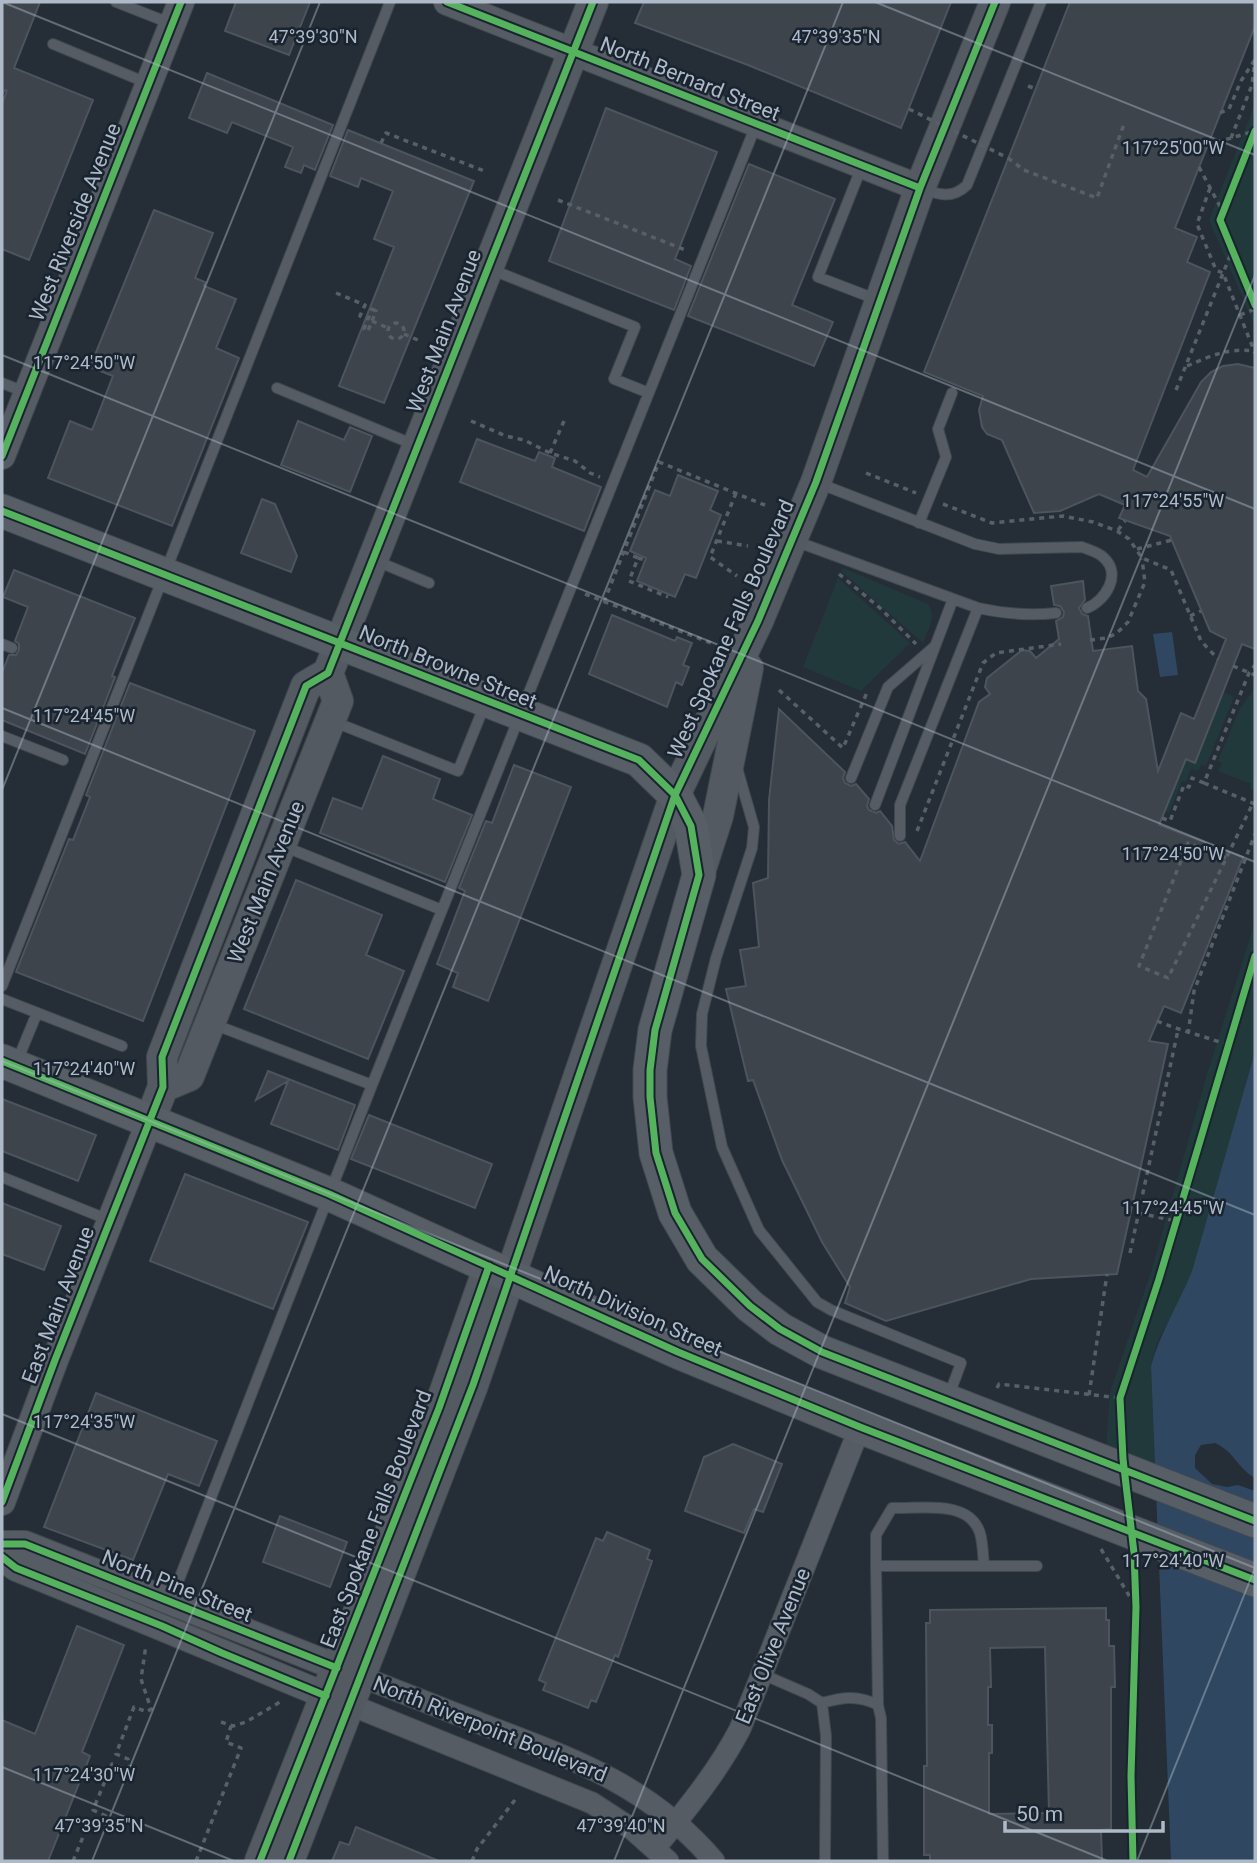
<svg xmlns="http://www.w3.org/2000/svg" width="1257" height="1863" viewBox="0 0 1257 1863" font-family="Roboto,sans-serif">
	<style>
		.green { fill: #22393c }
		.water { fill: #304761 }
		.building { fill: #3d444c; stroke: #4d545e; stroke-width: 2; fill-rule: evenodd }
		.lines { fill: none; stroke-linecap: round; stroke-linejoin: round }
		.service-casing { stroke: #42484e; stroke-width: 12 }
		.minor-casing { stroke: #42484e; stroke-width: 23 }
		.tertiary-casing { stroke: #42484e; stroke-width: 28 }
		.secondary-casing { stroke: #42484e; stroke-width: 32 }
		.primary-casing { stroke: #424a52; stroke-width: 35 }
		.path { stroke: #586067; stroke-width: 3.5; stroke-dasharray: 5 5; stroke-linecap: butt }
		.service { stroke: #565c64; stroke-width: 10 }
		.minor { stroke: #565c64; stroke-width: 21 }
		.tertiary { stroke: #565c64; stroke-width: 26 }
		.secondary { stroke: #545a62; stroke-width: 30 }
		.primary { stroke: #585e66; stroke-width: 33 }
		.path-bridge { stroke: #586067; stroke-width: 3.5; stroke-dasharray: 5 5; stroke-linecap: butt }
		.cycleway-casing { stroke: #192430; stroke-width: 11 }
		.cycleway { stroke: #56b35d; stroke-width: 7 }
		.ticks { fill: none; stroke: #aebac8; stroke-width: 2; stroke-opacity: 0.45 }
		.labels { text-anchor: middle; stroke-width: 5; stroke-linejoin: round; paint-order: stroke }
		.street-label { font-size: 21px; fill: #aebac8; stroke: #192430 }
		.ticks-label { font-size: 18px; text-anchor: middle; fill: #aebac8; stroke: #192430; stroke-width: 5; stroke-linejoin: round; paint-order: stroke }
	</style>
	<rect width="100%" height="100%" fill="#252d36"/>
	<path class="green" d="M1255,104V327L1209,220Z
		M843,568L928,604C937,617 928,630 923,643L841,571Z
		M838,578L910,643L861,691L803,667Z
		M1255,688V790L1250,789L1251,784L1218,771L1222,763L1218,761L1239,710Z
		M1223,692L1234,697L1206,766L1201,765L1199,771L1191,769L1186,782L1182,781L1169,813L1165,811L1185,759L1195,763Z
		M1255,922V1052L1192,1271L1183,1295L1157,1342L1151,1366L1155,1466L1106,1448L1110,1392L1151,1272L1208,1071Z"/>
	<path class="water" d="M1172,632L1178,675L1160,677L1153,634Z
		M1255,1052V1478C1237,1468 1235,1452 1215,1443L1201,1445L1195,1455V1468L1212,1484L1227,1487L1238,1485L1255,1491V1861H1171L1151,1366C1160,1332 1179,1304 1192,1271Z"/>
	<path class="building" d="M2,2H40L14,68L93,100L29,260L2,249V103L7,91L5,90L2,95Z
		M236,2H310L289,55L225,31Z
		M644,2H951L901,128L748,65L635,23Z
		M1070,2H1255V26L1175,228L1197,237L1187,262L1210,272L1133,470L1147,477L1201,382L1211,372L1223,366L1238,364L1255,368V649L1242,644L1195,763L1186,759L1159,825L1243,857L1181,1013L1164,1006L1149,1041L1168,1044L1117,1274L1031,1279L886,1321L845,1303L850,1287L822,1242L782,1160L753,1080L748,1081L726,989L746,986L740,950L759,947L753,883L768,878L769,800L779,709L845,772L843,778L845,783L851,786L856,784L869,799L867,806L869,810L876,813L880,811L892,826L894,840L899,844L905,842L920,861L979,702L990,694L985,687L987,678L1022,650L1030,651L1036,658L1059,639L1056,621L1063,617L1064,612L1060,606L1054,605L1051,586L1083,581L1085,600L1079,608L1082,614L1088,616L1093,651L1132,646L1138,691L1146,699L1158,771L1181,713L1194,719L1226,639L1210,631L1170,536L1119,518L1125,505L1099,494L1060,511L1034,513L1002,440L987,434L982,427L979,410L983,396L924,372Z
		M207,73L333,125L315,170L304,165L301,173L285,167L293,147L232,122L227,133L189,118Z
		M606,108L717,152L675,259L691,266L674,310L549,261Z
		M348,130L474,181L384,403L339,386L394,247L374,239L393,191L361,178L358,187L330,176Z
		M749,164L835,199L792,305L833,322L814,366L688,316Z
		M154,210L213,233L195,278L205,282L204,286L236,299L216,348L239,358L172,526L48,478L70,421L92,430L113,376L90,367Z
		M298,421L344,440L350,427L372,436L350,492L281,465Z
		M477,439L535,461L539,452L555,458L552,467L601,487L584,531L460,482Z
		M678,475L718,491L710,510L721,515L696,578L685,574L675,597L637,581L646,558L630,551L655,490L670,496Z
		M262,499L275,504L297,556L291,572L241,553Z
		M14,570L135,618L112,676L115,677L85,754L2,720V673L9,655H16L19,650V644L15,641L28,607L3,597Z
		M612,615L675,641L677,637L692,643L683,665L689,667L682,685L676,682L667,707L589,674Z
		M130,683L255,731L143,1021L16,972L69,839L73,840L90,797L86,795Z
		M383,756L440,779L433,799L472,815L445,882L320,833L333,798L362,809Z
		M514,765L571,787L488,1001L453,987L458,973L437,964L465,891L459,888L486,821L492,823Z
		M296,880L382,915L366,955L404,971L368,1059L244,1009Z
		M268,1071L355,1105L338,1150L271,1124L288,1081L256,1100Z
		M2,1099L96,1135L78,1181L2,1151Z
		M369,1115L492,1164L475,1208L351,1159Z
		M185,1174L308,1222L273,1309L150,1261Z
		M2,1203L61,1226L44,1270L2,1254Z
		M96,1393L217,1441L199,1486L168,1474L133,1560L44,1527Z
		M733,1444L782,1464L763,1512L754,1509L744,1533L685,1511L704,1457Z
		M280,1516L347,1542L330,1587L263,1562Z
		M607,1532L650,1550L647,1559L652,1561L618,1657L615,1655L596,1702L591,1700L588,1708L543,1690L546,1683L539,1680L596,1538L603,1541Z
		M1106,1608V1620H1109V1646H1114L1115,1687H1111V1829L1101,1830L1102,1861H930V1855H924V1766H927L926,1623H930V1610ZM1045,1647L1049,1813L989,1814V1753H992V1725H988V1687H991L990,1648Z
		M77,1626L124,1645L82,1752L90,1756L48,1861H2V1720L35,1734Z
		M356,1827L439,1861H332L340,1842L349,1845Z"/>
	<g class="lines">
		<defs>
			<path id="service" d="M116,2L172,24
				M53,44L147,83
				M862,166L818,277L878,300
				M923,189C939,195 953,199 967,185L1041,2
				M490,269L635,327L614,379L649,393
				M2,383L25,392
				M277,388L417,446
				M818,483L975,544L999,549L1082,547C1089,550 1098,552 1103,557C1123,574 1105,601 1087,608
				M919,523L946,457L938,429L952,393
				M795,541L978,608C1005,614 1028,616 1056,613
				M374,560L429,583
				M2,644L12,648
				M332,721L458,771L485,704
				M2,736L63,760
				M737,768L754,827L752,848L716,958L702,1014L701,1046L722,1147L759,1230L817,1302L831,1310L961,1363L948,1398
				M851,778L888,687L934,647
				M875,805L953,599
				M900,836V805L978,608
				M283,846L442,910
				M2,986L390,2
				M2,999L122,1046
				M213,1024L372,1085
				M16,1064L37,1013
				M2,1177L109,1220
				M876,1566V1535L892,1508C920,1509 969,1499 980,1533C983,1543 983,1556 984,1566
				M171,1600L372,1085L756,125
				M762,1674L808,1694L822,1703L826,1736L825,1861
				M822,1703C843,1697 858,1695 878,1705L881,1718L883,1861
				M878,1705L876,1566H1037"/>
			<path id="minor" d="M362,1677C405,1694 449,1711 492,1728C579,1761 652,1788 714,1861
				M351,1705L592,1803L632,1829L668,1861
				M655,1848C686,1810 717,1773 740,1729L860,1427"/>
			<path id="tertiary" d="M447,2L920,188
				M2,456L181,2
				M2,1502L55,1360L149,1123
				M2,1544H25L356,1675
				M2,1557L16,1568C126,1612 234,1658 344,1703"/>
			<path id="secondary" d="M699,875L718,816L748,668
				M163,1087L189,1076L210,1023L338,701L328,673L593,2
				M156,1105L163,1087L162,1057L306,686L328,673
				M260,1861L439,1408L489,1266
				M289,1861L473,1385L675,795L758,621L816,482L920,188L995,2"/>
			<path id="primary" d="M2,511L639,760L675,795L691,826L699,875L655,1030L650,1070V1097L656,1153L675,1213L702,1259L750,1306L780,1329L822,1352L1255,1521
				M2,1061L329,1194L678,1352L860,1427L1255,1580"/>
		</defs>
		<use href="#service" class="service-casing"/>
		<use href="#minor" class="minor-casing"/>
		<use href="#tertiary" class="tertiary-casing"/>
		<use href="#secondary" class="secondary-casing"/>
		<use href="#primary" class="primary-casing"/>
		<path class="path" d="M1028,86L1036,89
			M1220,113L1229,109L1241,81L1254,61
			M1231,138L1252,85L1255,59
			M381,143L386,133L487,172
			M1207,145L1255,131
			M1008,158L1024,170L1097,198L1124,124
			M1199,167L1223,212
			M1210,188L1197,224L1216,270L1223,273L1255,353
			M558,200L688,251
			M336,293L365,305L360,316L368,319
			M372,309L376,311L368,331L364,329Z
			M1240,315L1255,309
			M372,321L388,328
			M388 331a8 8 0 1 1 16 0a8 8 0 1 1-16 0Z
			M404,334L420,341
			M1187,366C1213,355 1226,348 1255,351
			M1176,390L1232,251
			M471,421L506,436L524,440L550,453L575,461L590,473L600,477
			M550,453L564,421
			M866,473L916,493
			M736,493L710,557L737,576
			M943,504L992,523L1063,516L1093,522L1117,531L1129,539L1142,558L1171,570L1201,641L1218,659
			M1118,530L1125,521
			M717,541L748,546
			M1137,549L1172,540
			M624,552L638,558L629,581L668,597
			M638,558L645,560
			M839,574L880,608L916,644
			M585,594L711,643
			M604,602L659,462L767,506
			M1190,616L1201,611
			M1090,640L1107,638L1117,633L1128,622L1145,582L1142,559
			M1233,666L1255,675
			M779,690L843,748L868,690
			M1204,783L1255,804
			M1162,818L1170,821L1184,785L1189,787L1192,778L1204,783L1249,673L1255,665
			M917,831L983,663L996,653L1061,644
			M1226,858L1188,843L1139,966L1168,978L1253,803
			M1157,1021C1181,1031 1204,1036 1228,1045
			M1188,1034L1194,991L1255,834
			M1139,1213L1176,1221
			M1130,1253L1178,1030
			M997,1388L999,1384L1120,1398
			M1089,1395L1107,1274
			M1101,1549L1136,1607
			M221,1722L233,1726L246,1722L280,1702
			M73,1861L90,1820L103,1825L108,1821L106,1816L93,1810L112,1764L126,1769L130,1766L128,1759L116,1754L134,1707L147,1712L151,1709L141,1679L146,1645
			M196,1861L241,1748L226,1742L231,1726
			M472,1861L477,1849L518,1796"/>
		<use href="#service" class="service"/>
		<use href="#minor" class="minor"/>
		<use href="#tertiary" class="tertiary"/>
		<use href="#secondary" class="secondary"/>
		<use href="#primary" class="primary"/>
		<path class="path-bridge" d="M909,109L1008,158"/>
		<defs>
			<path id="cycleway" d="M447,2L920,188
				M1255,131L1220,220L1255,305
				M2,456L181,2
				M2,511L639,760L675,795L691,826L699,875L655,1030L650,1070V1097L656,1153L675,1213L702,1259L750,1306L780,1329L822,1352L1255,1521
				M2,1061L329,1194L678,1352L860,1427L1255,1580
				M2,1502L55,1360L163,1087L162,1057L306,686L328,673L593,2
				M2,1544H25L337,1668
				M2,1557L16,1568L162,1626L222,1653L326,1696
				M260,1861L439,1408L489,1266
				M289,1861L473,1385L675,795L758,621L816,482L920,188L995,2
				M1133,1861L1131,1776L1136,1607L1134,1553L1123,1459L1120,1398L1159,1279L1255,956"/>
		</defs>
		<use href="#cycleway" class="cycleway-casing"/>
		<use href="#cycleway" class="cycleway"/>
	</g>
	<path class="ticks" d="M2,2L1255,509M875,2L1255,155M2,355L1255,862M2,708L1255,1215M2,790L320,2M2,1061L1255,1568M2,1414L1108,1861M2,1767L234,1861M92,1861L843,2M614,1861L1255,275M1137,1861L1255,1568"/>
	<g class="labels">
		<g class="street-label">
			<text transform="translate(690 79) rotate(22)" y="7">North Bernard Street</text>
			<text transform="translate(75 222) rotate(-68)" y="7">West Riverside Avenue</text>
			<text transform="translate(444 331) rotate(-69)" y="7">West Main Avenue</text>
			<text transform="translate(731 629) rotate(-66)" y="7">West Spokane Falls Boulevard</text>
			<text transform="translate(448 667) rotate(22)" y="7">North Browne Street</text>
			<text transform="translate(266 882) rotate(-68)" y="7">West Main Avenue</text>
			<text transform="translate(58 1305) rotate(-69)" y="7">East Main Avenue</text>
			<text transform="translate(633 1311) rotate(24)" y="7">North Division Street</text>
			<text transform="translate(376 1519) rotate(-69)" y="7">East Spokane Falls Boulevard</text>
			<text transform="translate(177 1586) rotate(22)" y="7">North Pine Street</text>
			<text transform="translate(773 1646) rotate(-68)" y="7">East Olive Avenue</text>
			<text transform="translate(490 1729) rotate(22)" y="7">North Riverpoint Boulevard</text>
		</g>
	</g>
	<g class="ticks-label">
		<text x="313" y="43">47°39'30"N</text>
		<text x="836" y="43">47°39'35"N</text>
		<text x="1173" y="154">117°25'00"W</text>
		<text x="84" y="369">117°24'50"W</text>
		<text x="1173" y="507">117°24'55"W</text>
		<text x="84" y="722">117°24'45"W</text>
		<text x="1173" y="860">117°24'50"W</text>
		<text x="84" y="1075">117°24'40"W</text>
		<text x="1173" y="1214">117°24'45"W</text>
		<text x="84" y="1428">117°24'35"W</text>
		<text x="1173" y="1567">117°24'40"W</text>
		<text x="84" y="1781">117°24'30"W</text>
		<text x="99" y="1832">47°39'35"N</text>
		<text x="621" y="1832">47°39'40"N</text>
	</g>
	<rect width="1257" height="1863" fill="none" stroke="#aebac8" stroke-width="7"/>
	<path d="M1005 1821v10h158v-10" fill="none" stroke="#aebac8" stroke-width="3.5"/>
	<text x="1016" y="1821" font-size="21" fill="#aebac8" stroke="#192430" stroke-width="5" paint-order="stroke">50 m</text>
</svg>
